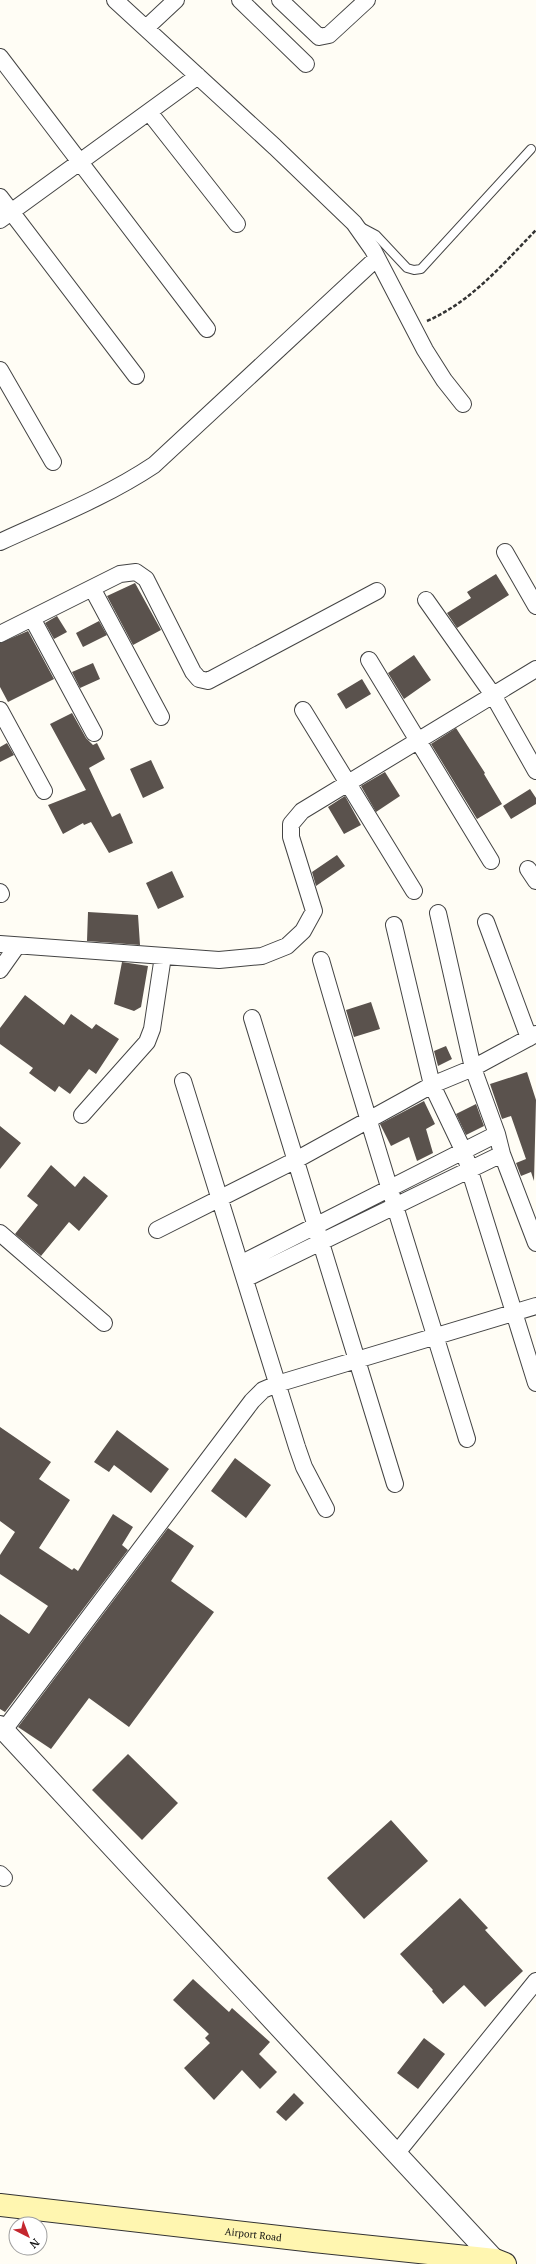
<svg xmlns="http://www.w3.org/2000/svg" width="536" height="2264" viewBox="0 0 536 2264" font-family="'PT Serif',serif">
	<style>
		.building { fill: #5a524d }
		.lines { fill: none; stroke-linecap: round; stroke-linejoin: round }
		.service-casing { stroke: #444; stroke-width: 10 }
		.minor-casing { stroke: #444; stroke-width: 18 }
		.tertiary-casing { stroke: #444; stroke-width: 22 }
		.secondary-casing { stroke: #333; stroke-width: 24 }
		.path { stroke: #333; stroke-width: 2.5; stroke-dasharray: 4 2; stroke-linecap: butt }
		.service { stroke: #fff; stroke-width: 8 }
		.minor { stroke: #fff; stroke-width: 16 }
		.tertiary { stroke: #fff; stroke-width: 20 }
		.secondary { stroke: #fff6b0; stroke-width: 22 }
		.labels { text-anchor: middle; stroke-width: 4; stroke-linejoin: round; paint-order: stroke }
		.street-label { font-size: 10px; fill: #111; stroke: #fff }
	</style>
	<rect width="100%" height="100%" fill="#fffdf5"/>
	<path class="building" d="M496,574L509,595L457,628L447,613L471,598L467,592Z
		M135,583L161,630L133,645L107,596Z
		M57,616L67,632L54,639L45,623Z
		M99,621L107,635L83,647L76,633Z
		M28,631L54,679L8,702L0,687V643Z
		M414,655L431,680L404,699L388,673Z
		M93,663L100,679L80,688L72,672Z
		M362,679L371,694L346,709L337,694Z
		M72,713L86,738L93,745L97,743L105,759L89,768L112,817L120,813L133,843L109,853L91,822L84,825L83,823L63,834L48,805L86,790L50,724Z
		M456,728L485,773L484,774L502,804L477,819L431,744Z
		M7,743L14,755L0,762V747Z
		M151,760L164,788L143,798L130,769Z
		M385,772L400,796L376,812L361,786Z
		M530,789L536,798V804L511,819L503,806Z
		M345,796L361,825L344,834L328,807Z
		M337,855L345,866L316,886L312,872Z
		M172,871L184,897L158,909L146,883Z
		M88,912L138,915L140,945L87,941Z
		M122,962L148,966L141,1007L134,1011L114,1004Z
		M25,995L64,1025L71,1014L92,1029L96,1024L119,1039L96,1074L89,1069L70,1094L59,1086L55,1092L29,1073L33,1068L0,1044V1028Z
		M371,1002L380,1029L354,1037L346,1010Z
		M446,1046L452,1059L438,1066L434,1051Z
		M527,1072L536,1100L534,1181L531,1172L521,1176L516,1163L526,1159L511,1116L502,1119L490,1084Z
		M424,1101L435,1124L426,1129L433,1153L417,1161L409,1137L391,1146L380,1124Z
		M476,1104L484,1126L466,1135L456,1114Z
		M0,1126L21,1143L0,1169Z
		M51,1165L75,1187L84,1176L108,1196L79,1231L69,1222L41,1256L15,1234L38,1205L27,1196Z
		M0,1427L51,1462L39,1479L70,1500L39,1548L72,1570L74,1568L78,1571L113,1514L133,1527L122,1545L128,1550L5,1712L0,1709V1614L29,1634L48,1606L0,1574V1555L15,1532L0,1521Z
		M117,1430L169,1469L151,1493L114,1465L109,1472L94,1462Z
		M235,1458L271,1485L246,1518L211,1491Z
		M168,1528L194,1546L171,1581L214,1612L129,1727L89,1698L51,1749L18,1727Z
		M128,1754L178,1803L142,1840L92,1790Z
		M391,1820L428,1861L364,1919L327,1878Z
		M460,1898L488,1928L485,1930L523,1971L485,2007L464,1985L443,2004L432,1991L433,1990L400,1954Z
		M193,1979L229,2012L232,2008L270,2042L259,2054L277,2072L260,2089L242,2070L214,2100L184,2068L210,2043L205,2038L209,2034L173,2000Z
		M424,2038L445,2054L418,2089L397,2073Z
		M294,2093L304,2103L286,2121L276,2112Z"/>
	<g class="lines">
		<defs>
			<path id="service" d="M361,227L376,235L407,268L414,270L421,269L531,149"/>
			<path id="minor" d="M115,0L275,147L354,223L373,250L425,350L444,380L463,404
				M240,0L306,64
				M280,0L319,37L329,35L367,0
				M146,28L176,0
				M0,57L207,329
				M149,112L237,224
				M0,197L136,376
				M0,220L198,76
				M0,370L53,462
				M0,542C52,518 106,497 154,465L377,258
				M505,552L536,606
				M92,588L161,717
				M426,600L493,695L536,771
				M32,618L94,733
				M0,634L120,574L136,572L146,579L193,672L199,679L208,681L377,591
				M369,660L491,861
				M0,710L44,791
				M303,710L414,891
				M528,869L536,881
				M0,892L1,894
				M438,913L473,1068L497,1134L502,1154L536,1243
				M486,922L529,1038
				M394,925L432,1085L464,1152L536,1383
				M0,944L219,960L262,956L287,946L303,931L314,911L291,837V824L302,811L536,669
				M321,960C367,1120 418,1279 467,1439
				M0,970L17,946
				M252,1018L395,1484
				M183,1081L297,1447L304,1467L326,1509
				M82,1115L147,1042L152,1029L163,956
				M157,1230L296,1160L432,1085L473,1068L536,1034
				M0,1233L104,1323
				M240,1264L497,1134
				M245,1279L502,1154
				M4,1730L252,1401L263,1390L277,1384L536,1306
				M0,1874L4,1878
				M396,2154L536,1981"/>
			<path id="tertiary" d="M0,1726L495,2260"/>
			<g id="secondary">
				<path id="s1" d="M0,2205L314,2241L495,2260L505,2264"/>
			</g>
		</defs>
		<use href="#service" class="service-casing"/>
		<use href="#minor" class="minor-casing"/>
		<use href="#tertiary" class="tertiary-casing"/>
		<use href="#secondary" class="secondary-casing"/>
		<path class="path" d="M427,321C471,302 503,264 536,230"/>
		<use href="#service" class="service"/>
		<use href="#minor" class="minor"/>
		<use href="#tertiary" class="tertiary"/>
		<use href="#secondary" class="secondary"/>
	</g>
	<g class="labels">
		<g class="street-label">
			<text dy="4" stroke="none"><textPath href="#s1" startOffset="255">Airport Road</textPath></text>
		</g>
	</g>
	<g transform="translate(28 2236) rotate(138)"><circle r="19" fill="#ffffff" stroke="#a0a0a0"/>
	<path d="M0-3L7 15L0 10L-7 15Z" fill="#c4262e"/>
	<text y="-6" font-size="11" font-weight="bold" text-anchor="middle" fill="#111111">N</text>
	</g>
</svg>
